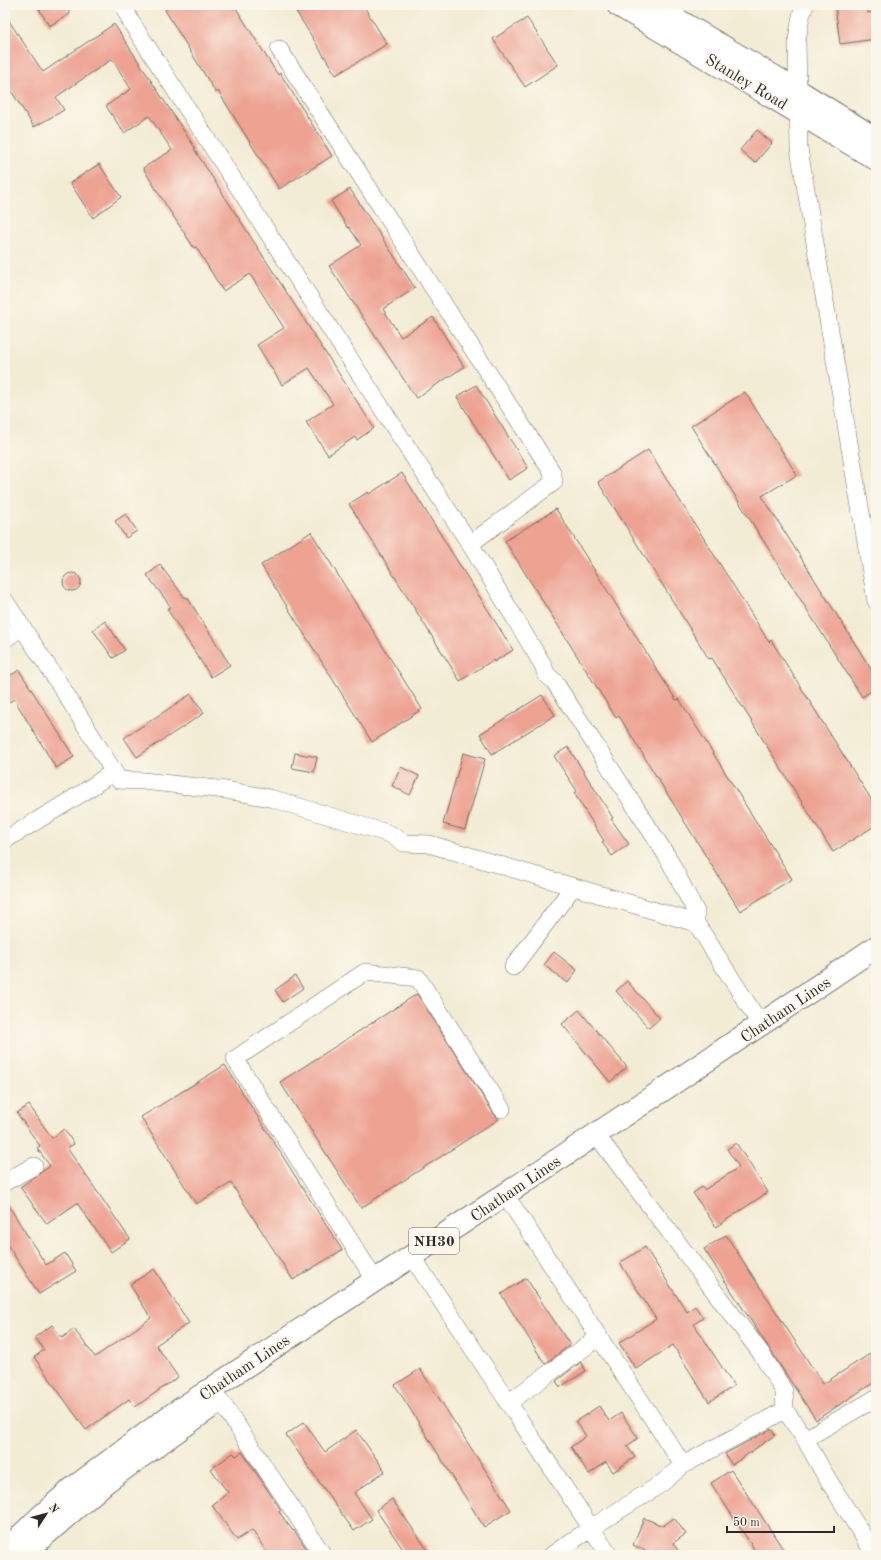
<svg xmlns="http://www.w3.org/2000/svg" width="881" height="1560" viewBox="0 0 881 1560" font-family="'Old Standard TT',serif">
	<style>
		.building { fill: #eda292 }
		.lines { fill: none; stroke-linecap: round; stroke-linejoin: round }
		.minor-casing { stroke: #716f66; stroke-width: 18 }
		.major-casing { stroke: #716f66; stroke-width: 24 }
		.highway-casing { stroke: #716f66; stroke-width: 24 }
		.minor { stroke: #fff; stroke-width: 17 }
		.major { stroke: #fff; stroke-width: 22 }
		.highway { stroke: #fff; stroke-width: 22 }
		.labels { text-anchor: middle; stroke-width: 3; stroke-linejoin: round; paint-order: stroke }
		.shield { fill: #fbf7ec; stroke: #696865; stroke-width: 1 }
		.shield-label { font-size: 15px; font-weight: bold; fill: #2b2b2b }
		.street-label { font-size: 16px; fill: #2b2b2b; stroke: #fbf7ec }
	</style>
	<rect width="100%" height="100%" fill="#fbf7ec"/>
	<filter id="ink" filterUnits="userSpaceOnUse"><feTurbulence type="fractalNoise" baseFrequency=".025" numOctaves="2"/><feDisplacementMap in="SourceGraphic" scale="8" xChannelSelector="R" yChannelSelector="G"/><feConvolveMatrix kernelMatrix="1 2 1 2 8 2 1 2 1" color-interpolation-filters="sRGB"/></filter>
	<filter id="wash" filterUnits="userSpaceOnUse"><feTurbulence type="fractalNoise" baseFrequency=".012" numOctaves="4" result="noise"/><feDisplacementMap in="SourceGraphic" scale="16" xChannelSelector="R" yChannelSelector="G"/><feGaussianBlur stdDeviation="0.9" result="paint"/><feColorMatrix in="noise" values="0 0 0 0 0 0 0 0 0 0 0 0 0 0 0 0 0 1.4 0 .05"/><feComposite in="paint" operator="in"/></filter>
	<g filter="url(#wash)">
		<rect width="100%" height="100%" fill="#f3ecd5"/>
		<g id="blocks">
			<path class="building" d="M37,5H65L70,14L49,26Z
				M172,5H234L278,75L280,73L332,156L279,189L218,91L216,93L165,10Z
				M292,5H363L387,44L336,75Z
				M835,5H867L868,13L876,11V39L840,44Z
				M5,15L43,72L114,24L195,148L194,149L374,428L357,440L355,437L328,455L306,422L333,404L309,368L282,385L257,345L284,328L250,274L223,291L196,247L194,248L166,205L143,168L172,150L149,116L124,133L106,106L131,89L112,59L56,97L64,110L34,127L5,81Z
				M527,18L558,65L525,87L493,39Z
				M757,130L772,143L755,163L740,150Z
				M99,164L121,197L93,218L70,183Z
				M350,189L415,288L383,309L401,337L433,317L464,367L416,398L329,266L361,245L349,227L348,228L331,201Z
				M476,385L528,468L509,480L457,397Z
				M745,392L797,475L762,496L876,677V688L862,697L691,426Z
				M648,450L769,642L771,640L876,807V825L833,852L712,658L709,659L598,482Z
				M402,473L513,650L494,662L493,660L460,681L349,504L368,492L369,494Z
				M556,509L676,700L679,699L792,879L740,911L619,716L616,718L505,541Z
				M126,514L137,531L126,538L115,521Z
				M311,532L422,709L372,742L261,565Z
				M160,565L185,598L187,597L230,665L211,677L167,609L171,607L147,575Z
				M63 582a9 9 0 1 1 18 0a9 9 0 1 1-18 0Z
				M105,621L125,650L113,658L93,630Z
				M19,670L74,757L56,768L14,699L5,705V679Z
				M191,694L204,713L137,757L124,738Z
				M542,695L555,715L492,754L480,734Z
				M568,747L613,818L611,819L629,844L612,856L602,842L604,841L574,793L577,791L554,756Z
				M295,753L317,757L314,772L292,768Z
				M463,753L485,759L465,830L443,824Z
				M401,767L419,776L410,795L392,786Z
				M554,952L577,970L568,983L544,965Z
				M295,976L303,988L283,1002L275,990Z
				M627,981L660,1018L649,1028L616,991Z
				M417,994L494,1114L499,1119L361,1208L280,1082Z
				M579,1010L627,1067L610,1082L562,1024Z
				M225,1065L342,1250L293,1280L231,1183L196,1204L141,1117Z
				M29,1105L52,1138L64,1129L74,1144L67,1148L130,1239L111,1252L77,1203L47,1224L20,1187L50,1166L37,1148L40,1146L17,1113Z
				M736,1143L768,1192L716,1227L693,1193L702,1187L704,1190L739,1167L727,1149Z
				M5,1200L46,1265L65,1253L76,1271L39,1294L5,1241Z
				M726,1235L823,1384L876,1350V1381L816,1420L704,1249Z
				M645,1247L687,1312L695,1306L703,1318L694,1324L734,1386L709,1402L673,1345L636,1369L619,1343L656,1319L620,1263Z
				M154,1269L189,1323L156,1345L178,1377L135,1407L129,1399L86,1430L34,1357L44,1350L35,1337L52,1325L62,1338L74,1329L95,1357L151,1318L130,1285Z
				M526,1278L570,1345L545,1364L501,1294Z
				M581,1362L586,1371L560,1387L556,1381Z
				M420,1369L511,1510L484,1527L395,1385Z
				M599,1406L609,1421L621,1413L638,1438L627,1446L635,1457L613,1472L606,1462L589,1474L571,1447L586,1436L576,1421Z
				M304,1422L325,1452L356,1430L385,1471L354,1493L372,1519L354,1531L286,1435Z
				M771,1429L775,1435L732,1465L725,1454Z
				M242,1452L281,1510L279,1512L293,1531L294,1530L311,1555H269L252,1530L237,1540L212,1505L228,1493L211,1469L233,1453L236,1456Z
				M731,1470L787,1555H758L711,1483Z
				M392,1499L431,1555H407L376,1510Z
				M644,1518L663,1526L674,1518L686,1534L673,1543L681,1555H648L644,1550L633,1545Z"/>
		</g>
	</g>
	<g filter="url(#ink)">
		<use href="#blocks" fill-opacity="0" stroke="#716f66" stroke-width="1"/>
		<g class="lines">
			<defs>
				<path id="minor" d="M123,5L131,22L470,544L543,665L546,674L554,681L667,856L696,912V923L761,1025
					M805,5L801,16L797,40L799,149L876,601
					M279,49L552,472L554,482L470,544
					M5,601L62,688L119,780L143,781L226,790L270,798L390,834L404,843L429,844L696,923
					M5,639L22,627
					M5,840L84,792L113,772
					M513,967L573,887
					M604,1145L761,1353L784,1391L785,1410L805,1439L824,1473L875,1555
					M5,1182L34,1166
					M512,1205L683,1465
					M419,1267L609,1555
					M375,1280L235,1059L365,972L418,978L502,1109
					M220,1400L323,1555
					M508,1403L599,1337
					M805,1439L876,1398
					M552,1555L591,1528L661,1484L683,1465L785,1410"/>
				<path id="major" d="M618,5L876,159
					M652,5L797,90L876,139"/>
				<path id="highway" d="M5,1551L40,1517L73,1488L167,1418L675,1082L876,947
					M22,1555L107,1481L212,1406"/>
			</defs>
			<use href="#minor" class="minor-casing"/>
			<use href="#major" class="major-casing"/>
			<use href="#highway" class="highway-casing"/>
			<use href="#minor" class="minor"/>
			<use href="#major" class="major"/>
			<use href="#highway" class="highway"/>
		</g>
	</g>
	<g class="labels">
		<rect class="shield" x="409" y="1228" width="50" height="26" rx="3"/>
		<g class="shield-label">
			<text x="434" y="1246">NH30</text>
		</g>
		<g class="street-label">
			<text transform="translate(747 81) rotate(31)" y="6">Stanley Road</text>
			<text transform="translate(785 1009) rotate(-34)" y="6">Chatham Lines</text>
			<text transform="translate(515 1188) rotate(-34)" y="6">Chatham Lines</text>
			<text transform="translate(244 1367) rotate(-34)" y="6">Chatham Lines</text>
		</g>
	</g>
	<rect width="881" height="1560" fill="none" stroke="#fbf7ec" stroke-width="20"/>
	<g transform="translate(46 1514) rotate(54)" stroke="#fbf7ec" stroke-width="3" paint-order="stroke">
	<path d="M0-3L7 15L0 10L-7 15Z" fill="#2b2b2b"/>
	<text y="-6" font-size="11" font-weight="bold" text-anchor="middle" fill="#2b2b2b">N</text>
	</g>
	<path d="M727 1526v6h107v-6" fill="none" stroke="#2b2b2b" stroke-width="2"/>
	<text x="733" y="1526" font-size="12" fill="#2b2b2b" stroke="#fbf7ec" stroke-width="3" paint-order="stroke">50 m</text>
</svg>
